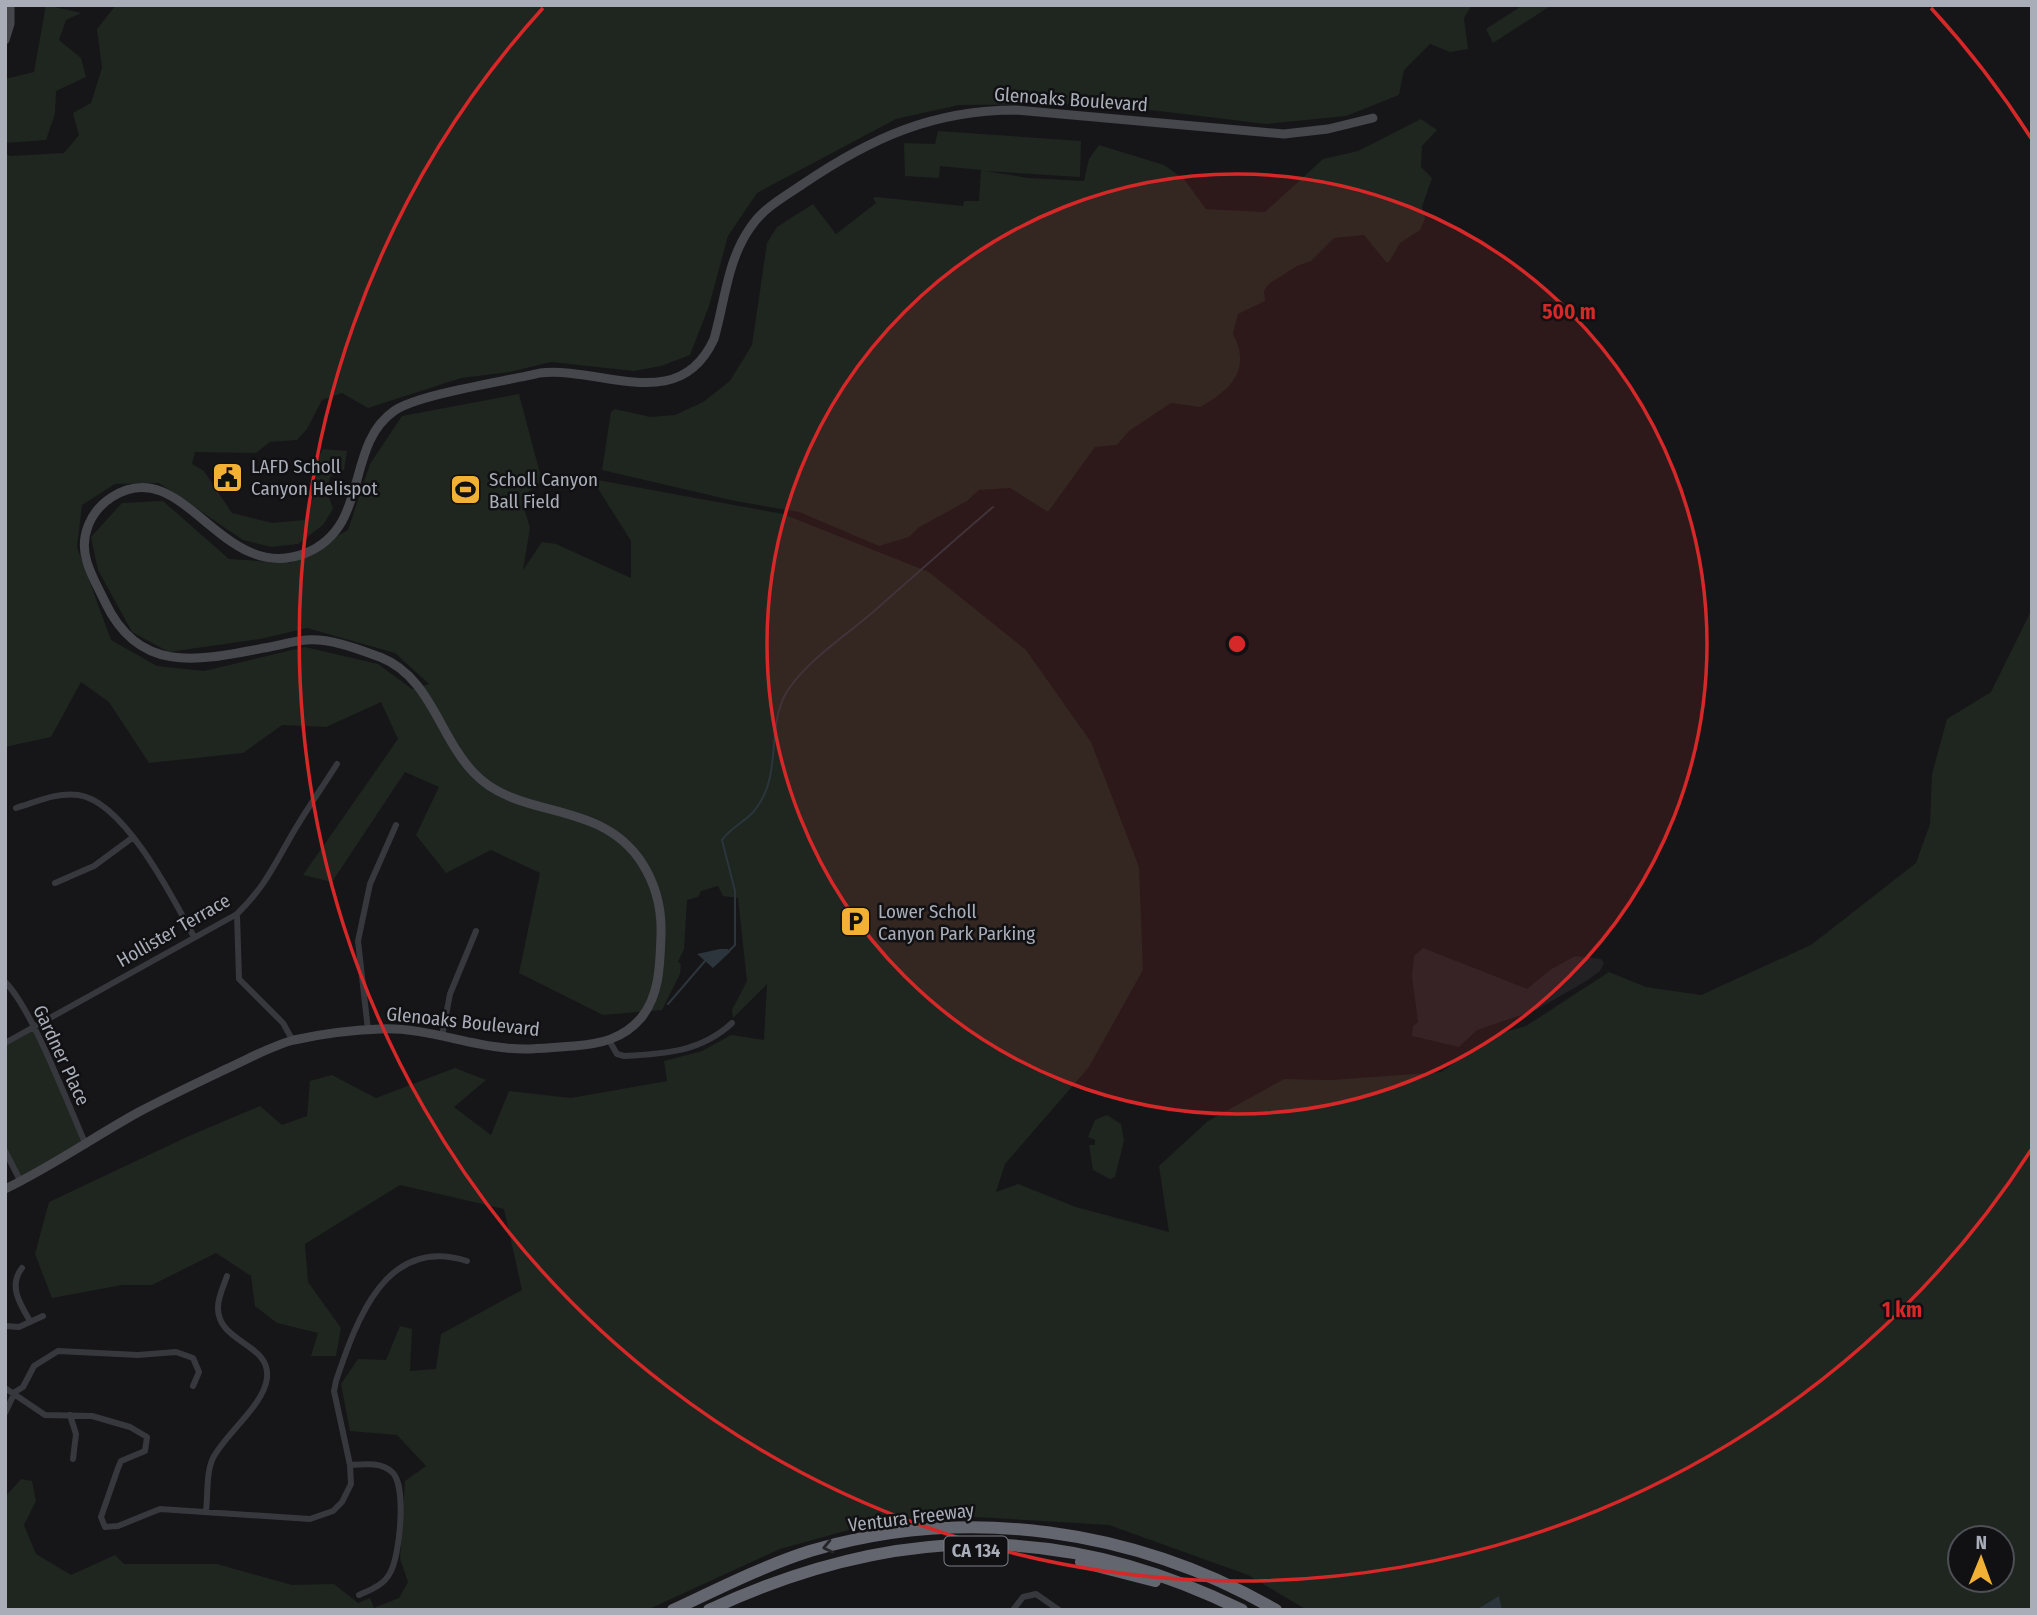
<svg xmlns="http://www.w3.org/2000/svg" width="2037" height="1615" viewBox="0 0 2037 1615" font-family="'Fira Sans Condensed',sans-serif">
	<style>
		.built { fill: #222225 }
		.green { fill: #1e261f; fill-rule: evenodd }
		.water { fill: #2c353c }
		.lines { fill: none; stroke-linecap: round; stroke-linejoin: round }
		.stream { stroke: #2c353c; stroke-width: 2 }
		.street { stroke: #37383d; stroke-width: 6 }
		.secondary { stroke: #45474d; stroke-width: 9 }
		.highway { stroke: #63666e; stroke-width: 12 }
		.oneway { stroke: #26262a }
		.ring { fill: none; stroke: #d62828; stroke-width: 3.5 }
		.labels { text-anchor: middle; stroke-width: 5; stroke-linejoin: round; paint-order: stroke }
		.shield { fill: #111113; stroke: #7b7e86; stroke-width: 2 }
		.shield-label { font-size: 18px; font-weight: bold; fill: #a8adb8 }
		.street-label { font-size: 19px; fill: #a8adb8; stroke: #111113 }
		.poi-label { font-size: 19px; fill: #a8adb8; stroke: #111113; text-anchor: start }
		.centre { fill: #d62828; stroke: #111113; stroke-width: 3.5 }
		.ring-label { font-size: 21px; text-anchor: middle; font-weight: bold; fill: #d62828; stroke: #111113; stroke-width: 5; stroke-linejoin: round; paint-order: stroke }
	</style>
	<rect width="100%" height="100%" fill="#161618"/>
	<path class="built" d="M1423,948L1527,989L1550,970L1575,956L1601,959L1604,963L1600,971L1588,980L1536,1010L1477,1030L1459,1047L1412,1036L1413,1026L1418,1022L1412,976L1414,956Z"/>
	<path class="green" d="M46,5L81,13L66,20L59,40L81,58L86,77L56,91L55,114L46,140L5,143V79L34,72Z
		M116,5H1472L1464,18L1468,49L1450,52L1430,44L1404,70L1399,95L1346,116L1266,124L1101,104L959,105L896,119L757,193L728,236L709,306L690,355L661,366L634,371L551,362L510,372L461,378L368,408L342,393L322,400L307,429L297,440L270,442L256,453L195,452L192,464L204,471L232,513L272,523L305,520L313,498L318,458L323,449L347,451L344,470L330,477L327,491L333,509L323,525L298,544L271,547L243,540L159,483L115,484L82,505L77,547L111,640L157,666L204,671L305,647L378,664L412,689L429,684L395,653L307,628L260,639L169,652L132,632L98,570L91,537L122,503L163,501L229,559L290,563L348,530L370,464L402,416L519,394L542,481L521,498L530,528L523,570L542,542L556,544L631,578V541L592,479L783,514L929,572L1026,650L1091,742L1139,867L1143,970L1089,1067L1005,1164L996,1192L1018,1184L1076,1207L1169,1232L1159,1166L1208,1121L1284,1079L1330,1080L1441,1072L1497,1034L1526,1026L1609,972L1646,987L1701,995L1811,945L1916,863L1930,824L1932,774L1947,719L1991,692L2032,609V1610H1307L1248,1575L1109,1525L975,1517L874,1523L780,1549L647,1610H5V1497L21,1479L32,1481L36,1501L24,1525L36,1554L71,1575L115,1555L124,1564H217L292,1585L334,1584L358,1603L370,1598L374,1608L399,1598L408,1582L400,1559L405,1481L426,1466L397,1435L350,1431L341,1384L358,1359L386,1360L400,1326L412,1329L410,1371L436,1369L441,1334L522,1290L504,1209L400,1185L305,1244L308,1282L341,1328L336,1356H311L318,1333L277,1323L255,1306L251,1276L216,1253L152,1285H122L52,1298L35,1254L49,1202L189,1136L260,1106L282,1125L307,1116L310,1081L332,1075L376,1098L455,1068L486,1080L454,1107L491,1135L509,1091L571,1098L667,1081L664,1061L702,1051L731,1035L764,1040L767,984L733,1018L732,1010L747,981L738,898L723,896L718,886L701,891L698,897L687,900L684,949L678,962L681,964L680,974L662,1010L603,1015L519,973L540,873L491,850L446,873L416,835L439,787L405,772L332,882L303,875L398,739L381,702L326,727L282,725L243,753L149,763L109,702L81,682L51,737L5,747V153L10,156L64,153L79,135L73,113L91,103L102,68L97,29ZM1960,1538H2002V1580H1960Z
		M1523,5H1552L1493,43L1486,29Z
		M1421,119L1437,130L1422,146L1421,167L1432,178L1422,207L1425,219L1420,230L1400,243L1389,262H1386L1364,235L1334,238L1311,261L1297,266L1269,284L1264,291L1265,301L1238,314L1233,334C1252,369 1231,390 1200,407L1171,403L1129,431L1117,445L1095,447L1048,512L1010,488L979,490L967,501L918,528L909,537L879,546L799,512L735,501L602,470L611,412L615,409L650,417L675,415L703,402L730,381L752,345L767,243L777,227L813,204L836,234L876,203L873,198L876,197L963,206L964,201H979L981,170L940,166L939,178L905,176L904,143L935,144L938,131L1081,141L1080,177L985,171L1029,178L1084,181L1089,159L1099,145L1164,165L1184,179L1206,209L1265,212L1323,159L1358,151Z
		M33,1028L86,1145L21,1182L5,1151V1043Z
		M1107,1115L1121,1124L1124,1141L1115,1177L1110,1179L1093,1170L1089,1145H1095V1140L1088,1137L1095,1120Z"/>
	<path class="water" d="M720,949H728L730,952L713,968L697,954Z
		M1499,1596L1502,1610H1476Z"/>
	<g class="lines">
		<path class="stream" d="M729,951L735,945V891L722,840C737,820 751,823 764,795C780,761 767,718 790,687C813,656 844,637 873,612C913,577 952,542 993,507
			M668,1004L705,961"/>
		<path class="street" d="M16,808C36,802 57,792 78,795C124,801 173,898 194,937
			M55,883L94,866L132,838
			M237,914L239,979L283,1023L293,1041
			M5,982C32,1008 69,1107 86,1145
			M368,1030L358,941L370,884L396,825
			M442,1036L450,994L476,931
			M610,1042L617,1054L624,1056C664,1054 701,1052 732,1023
			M5,1043L237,914C263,889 272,869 290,838C304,813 322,788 337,764
			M5,1151L21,1182
			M22,1268C8,1286 20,1304 30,1321
			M5,1326L19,1327L43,1316
			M5,1388L45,1415L92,1416L130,1427L147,1437L145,1451L121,1461L118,1468L101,1517L105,1527L118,1526L160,1509L310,1519L333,1511L342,1502L351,1484L350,1465L334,1391L336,1381C357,1319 386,1235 467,1261
			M5,1413L15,1392L23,1387L34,1366L58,1351L138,1355L176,1352L193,1358L199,1372L193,1386
			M70,1415L76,1434L73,1459
			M350,1465C365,1464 381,1462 392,1472C407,1485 400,1556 390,1573C384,1585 370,1590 359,1595
			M206,1511C208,1494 206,1473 213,1458C226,1433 264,1405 267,1378C271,1343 217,1343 218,1307C218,1297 224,1285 227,1276
			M1013,1610L1023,1597L1036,1594L1059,1610"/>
		<path class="secondary" d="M5,40L10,24V5
			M5,1189C51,1167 92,1138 137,1113C165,1098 195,1084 224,1070C247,1060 270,1046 294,1040C321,1034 352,1030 380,1029C420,1027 459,1042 498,1047C523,1051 548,1048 574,1046C600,1044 623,1039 641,1018C660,995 660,963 661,935C662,909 656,885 642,863C600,798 519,821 474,773C439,737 431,677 380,657C358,649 330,638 306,640C292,641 278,646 264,648C197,661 139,674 105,602C99,589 91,576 87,562C79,537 90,511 112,497C184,451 221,587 306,553C371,526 344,446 394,411C418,394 507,381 540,373C601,366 679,416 714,339C725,301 727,261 750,228C763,208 784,197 803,184C871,138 933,110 1016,110L1284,134L1328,129L1373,118"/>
		<path class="highway" d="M1081,1562L1155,1581
			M673,1610C718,1589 763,1566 810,1551C967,1504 1136,1529 1276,1610
			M709,1610C891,1525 1060,1520 1242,1610"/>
	</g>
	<defs><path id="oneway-chevron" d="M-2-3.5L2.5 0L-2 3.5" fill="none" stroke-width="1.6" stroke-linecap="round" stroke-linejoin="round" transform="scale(1.75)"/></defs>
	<use class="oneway" href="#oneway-chevron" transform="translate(828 1547) rotate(167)"/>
	<circle cx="1237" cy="644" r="470" fill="#d62828" fill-opacity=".12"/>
	<g class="ring">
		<circle cx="1237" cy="644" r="470"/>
		<path d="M2031 1150A941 941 0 1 1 543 8M1931 8A941 941 0 0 1 2031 138"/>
	</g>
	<defs>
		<symbol id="civic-square" viewBox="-11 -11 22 22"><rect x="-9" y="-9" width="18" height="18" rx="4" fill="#f2b134" stroke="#111113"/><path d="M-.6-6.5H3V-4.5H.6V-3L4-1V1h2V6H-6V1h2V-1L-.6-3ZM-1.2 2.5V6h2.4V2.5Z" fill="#111"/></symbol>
		<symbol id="stadium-square" viewBox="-11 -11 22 22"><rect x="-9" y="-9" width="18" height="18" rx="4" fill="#f2b134" stroke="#111113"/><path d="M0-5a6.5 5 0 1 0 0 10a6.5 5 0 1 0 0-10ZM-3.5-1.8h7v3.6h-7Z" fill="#111"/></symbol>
		<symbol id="parking-square" viewBox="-11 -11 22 22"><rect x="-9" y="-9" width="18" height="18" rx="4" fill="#f2b134" stroke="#111113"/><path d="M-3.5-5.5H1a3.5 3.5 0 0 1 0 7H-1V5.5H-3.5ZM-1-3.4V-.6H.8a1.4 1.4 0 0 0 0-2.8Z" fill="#111"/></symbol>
	</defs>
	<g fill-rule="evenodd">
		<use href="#civic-square" x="210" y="460" width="35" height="35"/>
		<use href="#stadium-square" x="448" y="472" width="35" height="35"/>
		<use href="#parking-square" x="838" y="904" width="35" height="35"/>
	</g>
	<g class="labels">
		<rect class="shield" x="944.5" y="1536.5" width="63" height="29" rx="5"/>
		<g class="shield-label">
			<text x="976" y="1557">CA 134</text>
		</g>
		<g class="street-label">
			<text transform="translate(1071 99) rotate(4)" y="7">Glenoaks Boulevard</text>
			<text transform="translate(173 930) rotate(-30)" y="7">Hollister Terrace</text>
			<text transform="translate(463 1021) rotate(6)" y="7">Glenoaks Boulevard</text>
			<text transform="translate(62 1055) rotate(65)" y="7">Gardner Place</text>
			<text transform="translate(911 1517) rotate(-7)" y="7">Ventura Freeway</text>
		</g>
		<g class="poi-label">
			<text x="251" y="473">LAFD Scholl<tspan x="251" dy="22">Canyon Helispot</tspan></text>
			<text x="489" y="486">Scholl Canyon<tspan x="489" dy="22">Ball Field</tspan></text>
			<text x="878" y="918">Lower Scholl<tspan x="878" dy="22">Canyon Park Parking</tspan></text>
		</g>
	</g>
	<circle cx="1237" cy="644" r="10" class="centre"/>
	<g class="ring-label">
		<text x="1569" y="319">500 m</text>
		<text x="1902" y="1317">1 km</text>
	</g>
	<rect width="2037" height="1615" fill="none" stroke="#a8adb8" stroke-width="14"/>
	<g transform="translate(1981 1559) rotate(1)"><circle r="33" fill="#111113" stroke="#4d4f55" stroke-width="2"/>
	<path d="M0-5L12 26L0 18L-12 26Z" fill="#f2b134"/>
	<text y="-10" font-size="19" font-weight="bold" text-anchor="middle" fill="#a8adb8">N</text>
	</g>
</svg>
